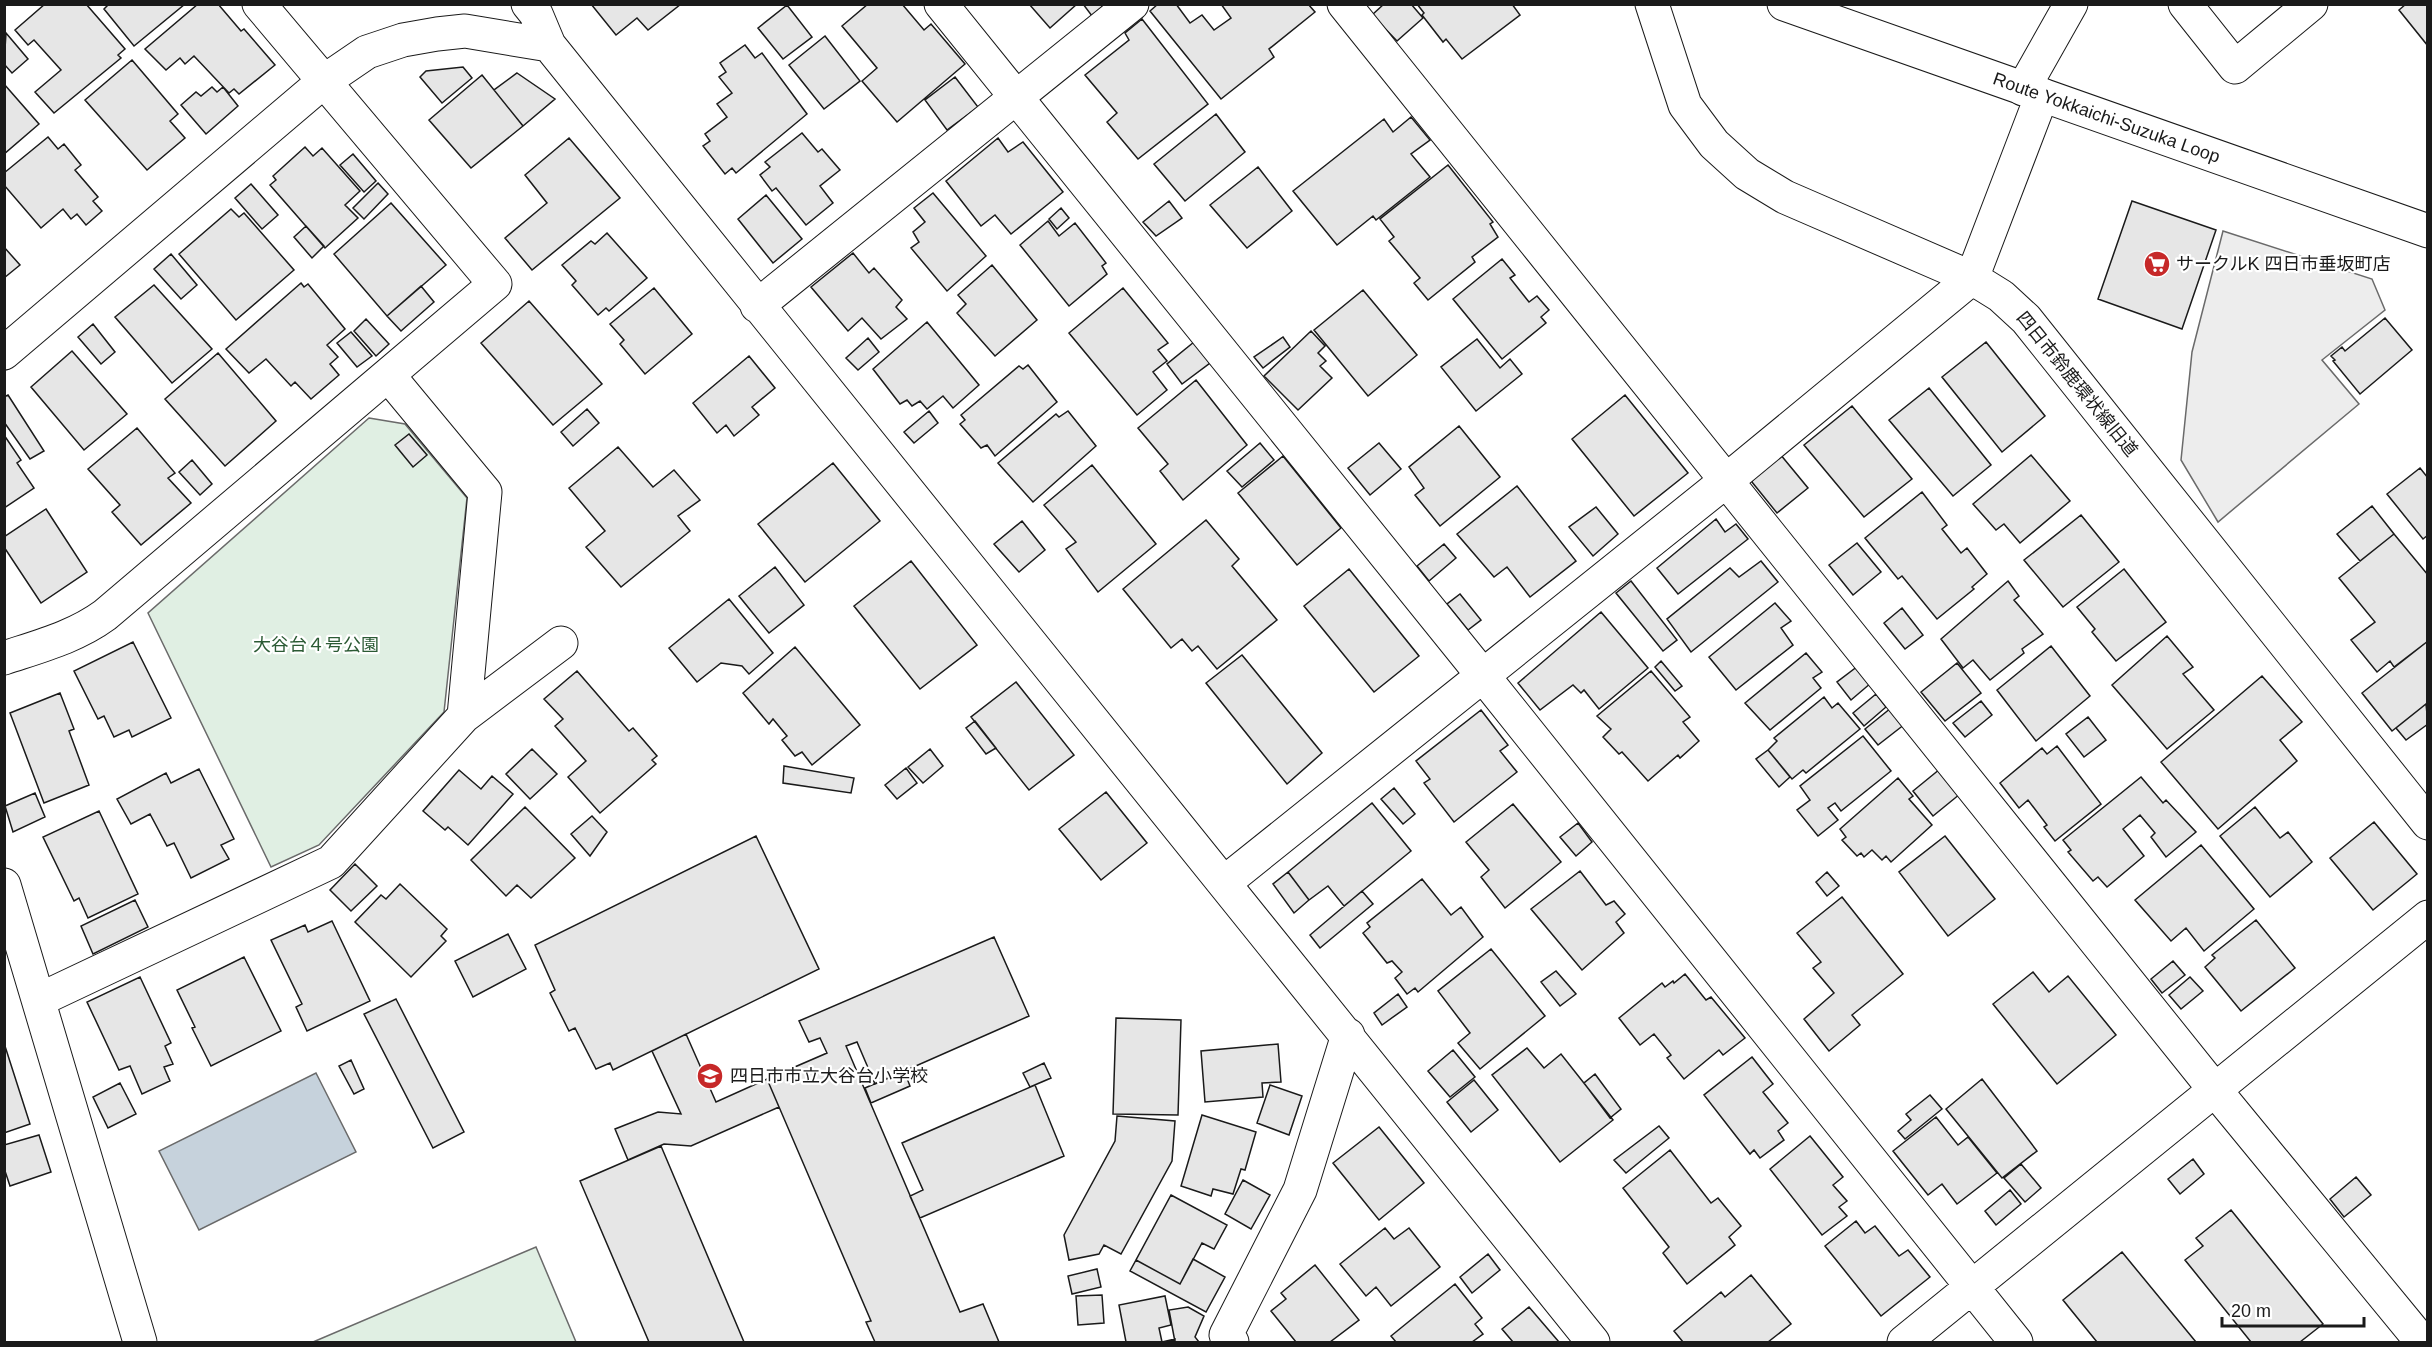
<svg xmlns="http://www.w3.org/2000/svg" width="2432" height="1347" viewBox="0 0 2432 1347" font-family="Arial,'Noto Sans JP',sans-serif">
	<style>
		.green { fill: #e0efe3; stroke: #6a6a6a; stroke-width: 1.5 }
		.parking { fill: #ededed; stroke: #6a6a6a; stroke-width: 1.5 }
		.water { fill: #c6d2dc; stroke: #6a6a6a; stroke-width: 1.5 }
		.building { fill: #e6e6e6; stroke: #1a1a1a; stroke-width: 1.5 }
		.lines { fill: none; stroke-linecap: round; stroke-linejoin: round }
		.minor-casing { stroke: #1a1a1a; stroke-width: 35 }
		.major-casing { stroke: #1a1a1a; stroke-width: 35 }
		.minor { stroke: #fff; stroke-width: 33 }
		.major { stroke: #fff; stroke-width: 33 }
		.labels { text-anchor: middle; stroke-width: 4.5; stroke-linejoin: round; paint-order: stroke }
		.street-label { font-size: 18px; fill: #1a1a1a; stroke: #fff }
		.poi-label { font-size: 18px; fill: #1a1a1a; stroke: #fff; text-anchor: start }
		.park-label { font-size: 18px; fill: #2b5a34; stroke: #fff }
	</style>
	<rect width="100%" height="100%" fill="#fff"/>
	<path class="green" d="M369,418L405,424L467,498L444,712L319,845L271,867L148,613Z
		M536,1247L576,1342H313Z"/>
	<path class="parking" d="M2223,231L2372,279L2385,310L2322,360L2359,404L2218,522L2181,460L2192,352Z"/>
	<path class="water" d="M316,1073L356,1152L199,1230L159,1151Z"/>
	<path class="building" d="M45,4H86L125,49L118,55L121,58L54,113L35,92L61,70L34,40L28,45L15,30Z
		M109,4H185L134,46L104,9Z
		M198,4H218L241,31L244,29L275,65L239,94L234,89L229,93L194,56L185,64L180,58L166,70L145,49Z
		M591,4H681L648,30L637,18L616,35Z
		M868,4H902L924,30L931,24L965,64L897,122L862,81L877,68L842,26Z
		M1029,4H1077L1050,28Z
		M1083,4H1105L1092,16Z
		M1158,4H1176L1190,23L1202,15L1214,30L1231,18L1221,4H1308L1315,12L1269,49L1274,57L1221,99L1150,11Z
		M1384,4H1411L1423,18L1397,41L1372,15Z
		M1417,4H1512L1520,15L1462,59L1446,39L1443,42L1422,15L1424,13Z
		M2406,4H2428V46L2399,10Z
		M787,5L812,37L783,59L758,28Z
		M1142,19L1208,104L1138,159L1107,122L1117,113L1085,75L1129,40L1125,33Z
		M6,33L28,59L12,73L4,64Z
		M825,36L860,81L824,109L789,65Z
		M745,45L755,58L762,53L807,114L736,173L732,168L725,174L703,146L710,141L705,134L727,117L717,104L732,93L719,77L726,72L720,63Z
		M132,60L178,114L170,121L185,138L147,170L85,100Z
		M463,67L472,78L442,103L420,77L426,71Z
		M517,73L555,99L523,126L494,90Z
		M482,75L523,126L471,168L429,120Z
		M955,77L978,107L947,130L925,100Z
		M4,84L39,124L4,154Z
		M212,87L217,92L223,87L238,106L206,134L181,105L196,92L201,96Z
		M1216,114L1245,152L1185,201L1154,164Z
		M1411,117L1430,140L1411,154L1430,177L1376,220L1373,216L1337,245L1293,191L1384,119L1393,132Z
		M802,133L818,152L822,149L840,170L820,186L833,203L806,225L776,188L772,191L760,175L770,167L765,162Z
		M48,137L58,149L64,144L81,165L75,170L98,197L93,201L102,211L86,225L77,214L71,219L63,209L41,228L4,185V173Z
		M569,138L620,198L532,270L505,238L547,203L525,175Z
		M998,138L1008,152L1023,142L1063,192L1011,234L995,215L981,226L946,181Z
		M305,147L313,156L322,148L360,191L345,205L358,218L325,248L270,185L276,180L273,176Z
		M353,154L376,181L364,192L340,165Z
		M1448,165L1493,222L1490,224L1498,237L1472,257L1475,262L1428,300L1414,283L1420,278L1389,241L1394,237L1380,219Z
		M1258,167L1292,211L1247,248L1210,205Z
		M378,183L388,194L364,219L353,208Z
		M251,184L278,215L262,229L235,198Z
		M933,193L986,256L947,291L911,248L919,242L913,232L925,222L914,208Z
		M766,195L802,239L773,263L738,219Z
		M1169,201L1182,218L1156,236L1143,222Z
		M2132,201L2216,230L2182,329L2098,299Z
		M391,203L446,265L387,316L334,254Z
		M1061,208L1069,218L1057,229L1049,219Z
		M231,209L239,217L244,213L294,270L236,320L179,254Z
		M1048,221L1059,236L1075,223L1106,263L1102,266L1107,274L1069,306L1020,245Z
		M306,226L324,246L312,258L294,237Z
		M607,233L647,278L609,311L606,308L598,315L572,285L576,281L562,265L591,241L595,244Z
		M4,247L20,265L4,278Z
		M853,253L869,273L874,268L902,300L896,307L907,319L881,339L862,318L848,331L811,287Z
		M171,254L197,285L181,299L154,269Z
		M1502,259L1515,275L1510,278L1529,302L1537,296L1549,310L1541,317L1546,323L1502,359L1453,299Z
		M992,265L1037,320L995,356L957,313L966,304L958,295Z
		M301,283L304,287L308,284L345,329L327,345L338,357L330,364L339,375L311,399L295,382L291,386L266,359L249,373L226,349Z
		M154,285L212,349L172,383L115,317Z
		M421,286L434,302L401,331L387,316Z
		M654,288L692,334L645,374L620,344L624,340L610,324Z
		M1123,288L1168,343L1158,350L1167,361L1153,372L1167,390L1137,415L1069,333Z
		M1363,290L1417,355L1368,396L1314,330Z
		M529,301L602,384L553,425L481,343Z
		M2385,318L2412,350L2360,394L2333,361L2335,360L2331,356L2342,347L2345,351Z
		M366,319L389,344L376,356L354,331Z
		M927,322L979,385L953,408L943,396L927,409L920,401L912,406L907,400L900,404L873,369Z
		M93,324L115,352L101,364L78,337Z
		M1311,331L1325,346L1318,353L1326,361L1320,366L1332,378L1298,410L1264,376Z
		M351,332L372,356L357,367L337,343Z
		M1283,337L1290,347L1263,368L1254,357Z
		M868,338L879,352L858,370L846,358Z
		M1477,339L1500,368L1510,359L1522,374L1476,411L1441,367Z
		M1194,342L1210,363L1182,384L1167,364Z
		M1986,342L2045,416L2002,452L1942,377Z
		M72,351L127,414L84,450L31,387Z
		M218,353L276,421L225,466L165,399Z
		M749,356L775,388L752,407L759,415L734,436L726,425L717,433L693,403Z
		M1028,365L1057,402L995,456L987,445L981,448L960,424L965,420L961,415L1019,366L1023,369Z
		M1196,380L1247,445L1183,500L1160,471L1168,464L1138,428Z
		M1929,388L1991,465L1953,496L1889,420Z
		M8,395L44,451L30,459L4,422V397Z
		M1625,395L1688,473L1634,516L1572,439Z
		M1852,406L1912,479L1864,517L1804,445Z
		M587,409L599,423L573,446L561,432Z
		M929,411L938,423L914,443L904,432Z
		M1068,411L1096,446L1033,502L998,463L1056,414L1059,417Z
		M1459,426L1500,477L1440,526L1415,495L1424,488L1409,467Z
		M137,428L175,473L168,478L191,503L141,545L112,512L120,505L88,469Z
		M409,434L427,455L413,467L395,445Z
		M4,435L21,460L17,463L34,488L4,508Z
		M1260,443L1274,460L1242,487L1227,471Z
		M1379,443L1401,469L1370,495L1348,468Z
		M618,447L653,487L674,470L700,500L678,516L690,531L621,587L586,547L605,531L569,488Z
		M1780,454L1808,488L1777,513L1752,482L1754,475Z
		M2031,455L2070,501L2020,543L2004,524L1996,530L1973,504Z
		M1283,456L1341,528L1297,565L1238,493Z
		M192,460L212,484L200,495L179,472Z
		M833,463L880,521L805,582L758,524Z
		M1092,465L1156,544L1098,592L1066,549L1076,542L1044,505Z
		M2420,468L2428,478V535L2423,539L2387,494Z
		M1517,486L1576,561L1530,597L1507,567L1494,577L1457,534Z
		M1922,492L1947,525L1942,529L1961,553L1967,548L1987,574L1972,587L1974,589L1937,619L1902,576L1898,579L1865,538Z
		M2372,506L2394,534L2360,561L2337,534Z
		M1596,507L1618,534L1593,556L1569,527Z
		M46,509L87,572L41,603L4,547V537Z
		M2081,515L2119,562L2063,607L2024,560Z
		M1716,519L1725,532L1736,524L1748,539L1678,594L1657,568Z
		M1206,520L1239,559L1232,566L1277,620L1217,669L1198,646L1192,651L1182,639L1171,648L1123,589Z
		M1022,521L1045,550L1019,572L994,544Z
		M2394,534L2428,575V641L2394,667L2390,661L2377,672L2351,640L2375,622L2339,578Z
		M1857,543L1881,572L1853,595L1829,565Z
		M1444,544L1456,558L1429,581L1417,566Z
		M911,561L977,645L920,689L854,606Z
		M1761,561L1778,582L1691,652L1667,619L1730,568L1739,577Z
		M775,567L804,605L769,633L739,596Z
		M1349,569L1419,656L1374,692L1304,606Z
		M2124,569L2166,622L2116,661L2092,632L2095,629L2077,607Z
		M1631,581L1677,640L1663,651L1616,593Z
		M2008,581L2019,596L2014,600L2043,634L2022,649L2024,653L1990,680L1973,660L1963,668L1941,639Z
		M1460,594L1481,620L1468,630L1447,604Z
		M729,599L773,653L749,674L742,666L721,663L697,682L669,648Z
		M1775,603L1791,621L1781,628L1793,645L1736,690L1709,657Z
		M1902,608L1923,635L1905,649L1884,623Z
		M1601,612L1648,668L1599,709L1584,690L1581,693L1573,685L1540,710L1518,683Z
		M2167,636L2193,667L2183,674L2214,710L2167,749L2112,685Z
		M2428,641V706L2426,704L2392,731L2362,693Z
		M133,642L171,718L132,737L129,730L114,737L104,716L98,719L74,671Z
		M2051,646L2090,696L2036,741L1997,690Z
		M795,647L860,725L812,765L802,752L795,756L782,740L787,736L773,719L769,724L743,693Z
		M1806,653L1822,672L1813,678L1821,688L1770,730L1745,703Z
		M1242,655L1322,753L1287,784L1206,683Z
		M1661,661L1682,686L1675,691L1655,667Z
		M1957,663L1981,693L1945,721L1921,692Z
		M1858,666L1871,683L1851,700L1837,682Z
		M577,671L629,731L633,728L657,756L652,760L656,764L600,813L568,777L586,761L555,726L563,719L544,699Z
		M1651,671L1690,717L1683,722L1699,741L1680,758L1678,755L1648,781L1622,752L1619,754L1603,737L1611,729L1597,716Z
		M2262,676L2302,722L2280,740L2297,761L2218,829L2161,762Z
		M1016,682L1074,755L1029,790L971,717Z
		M60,693L74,729L69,731L89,785L44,803L10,713Z
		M1876,694L1886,707L1864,726L1853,713Z
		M1824,697L1832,708L1838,703L1860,729L1806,773L1803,770L1792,779L1768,750L1777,741L1774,738Z
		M1981,701L1992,715L1965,737L1953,723Z
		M2426,704L2428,724L2406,740L2396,728Z
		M1891,708L1905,724L1878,745L1865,729Z
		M1481,710L1508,745L1500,751L1517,772L1454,822L1424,783L1430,779L1416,761Z
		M2088,717L2106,740L2084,757L2066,734Z
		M975,721L996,748L986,754L966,728Z
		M1863,736L1891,771L1841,811L1835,803L1828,808L1838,820L1818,836L1797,810L1810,800L1800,786Z
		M2057,746L2101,804L2055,841L2044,827L2047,825L2028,800L2019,808L2000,783L2042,748L2047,754Z
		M532,749L557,774L530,799L506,774Z
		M930,749L943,766L923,783L908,767Z
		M1768,750L1790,777L1779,787L1756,759Z
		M784,766L854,778L851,793L783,783Z
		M906,768L917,783L897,799L885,785Z
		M199,769L234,839L221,845L229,859L191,878L174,843L167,846L150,814L131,824L117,799L166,773L171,783Z
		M1940,769L1960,794L1933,816L1913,791Z
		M459,770L481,789L492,776L513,794L468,845L448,827L445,830L423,811Z
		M2141,777L2163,803L2166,800L2196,832L2166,857L2151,837L2155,833L2140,815L2123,829L2144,856L2107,887L2098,877L2093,881L2068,852L2071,850L2063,840Z
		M1898,778L1913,796L1909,799L1932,825L1891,862L1886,856L1882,860L1872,850L1864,857L1861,853L1857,856L1842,840L1846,837L1840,829Z
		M1394,788L1415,814L1403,824L1381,799Z
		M1106,792L1147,843L1101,880L1059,829Z
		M35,793L45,817L13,832L5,806Z
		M1372,803L1411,851L1344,906L1328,886L1309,900L1288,872Z
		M1513,804L1561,862L1505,908L1481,877L1489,870L1466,842Z
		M525,807L575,858L531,898L517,885L506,896L471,860Z
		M2255,807L2280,838L2288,832L2312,862L2270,897L2220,836Z
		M99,811L138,894L88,918L79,898L74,901L43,837Z
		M592,816L607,832L590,856L571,834Z
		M2374,822L2417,874L2373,910L2330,858Z
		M1578,823L1592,842L1576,856L1560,837Z
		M756,836L819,969L613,1070L610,1063L596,1069L575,1028L569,1031L550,993L555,990L535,945Z
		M1945,836L1995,899L1948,936L1899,872Z
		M2201,845L2254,909L2204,951L2186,928L2171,941L2135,900Z
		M355,864L377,886L351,911L330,890Z
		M1580,871L1606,905L1614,901L1625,914L1616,922L1624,933L1582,970L1531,909Z
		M1288,872L1309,900L1294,913L1273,884Z
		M1827,872L1839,886L1827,896L1816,882Z
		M1422,879L1451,915L1461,907L1483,937L1418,992L1415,988L1407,994L1395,978L1402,972L1392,961L1387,963L1363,933L1370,927L1367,923Z
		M400,884L447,929L441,936L446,941L411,977L355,922L381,895L386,899Z
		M1362,891L1373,904L1320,948L1310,935Z
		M1842,897L1903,974L1852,1015L1860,1025L1829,1051L1804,1019L1834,993L1813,968L1821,962L1797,933Z
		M135,900L148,927L93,954L81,926Z
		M2256,920L2295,968L2241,1011L2205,967L2215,958L2212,955Z
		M332,921L370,1001L307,1031L296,1007L302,1004L271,940L305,925L308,932Z
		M508,934L526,969L473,997L455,961Z
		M994,937L1029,1016L875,1084L857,1042L846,1046L960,1312L983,1304L999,1342H875L866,1322L871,1321L767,1079L827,1053L820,1038L809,1042L799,1021Z
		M1491,949L1545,1016L1480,1069L1458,1043L1470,1033L1438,991Z
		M244,957L281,1031L211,1066L192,1028L195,1027L177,990Z
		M2173,961L2185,975L2162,993L2151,979Z
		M1556,971L1576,994L1560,1006L1541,982Z
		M2033,972L2049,992L2068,976L2116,1035L2057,1084L1993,1004Z
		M1685,974L1706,1000L1711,997L1745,1038L1723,1055L1719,1050L1684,1079L1667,1058L1671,1055L1654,1034L1640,1045L1619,1018L1662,983L1665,987L1673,981L1674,983Z
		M140,977L171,1043L165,1046L173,1064L164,1067L170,1081L142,1094L130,1066L119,1070L87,1002Z
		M2190,977L2203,991L2181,1009L2169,995Z
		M1398,994L1407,1007L1382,1025L1374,1013Z
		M396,999L464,1132L433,1148L364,1014Z
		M1116,1018L1181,1020L1178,1115L1113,1114Z
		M686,1034L716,1102L767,1079L779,1107L691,1146L664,1144L628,1160L615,1129L658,1112L681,1114L652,1051Z
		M4,1043L30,1124L4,1133Z
		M1278,1044L1281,1082L1262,1083L1263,1097L1205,1102L1201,1051Z
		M1527,1048L1544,1068L1561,1054L1613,1120L1560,1162L1492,1075Z
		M1453,1050L1475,1077L1450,1097L1428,1071Z
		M1752,1057L1773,1084L1763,1092L1788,1123L1778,1131L1784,1140L1760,1158L1754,1150L1750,1154L1704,1095Z
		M351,1060L364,1089L354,1094L339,1066Z
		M1044,1063L1051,1078L1030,1087L1023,1073Z
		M904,1071L910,1086L871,1103L865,1088Z
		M1595,1074L1621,1109L1610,1118L1584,1083Z
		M1982,1079L2037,1151L2002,1178L1946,1109Z
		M1474,1080L1498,1110L1471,1132L1447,1102Z
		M120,1083L136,1114L108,1128L93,1097Z
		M1035,1085L1064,1156L920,1218L910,1196L923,1190L902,1143Z
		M1270,1085L1302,1096L1289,1135L1257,1123Z
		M1930,1095L1942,1109L1905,1139L1898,1131L1911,1120L1906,1114Z
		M1202,1115L1256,1132L1245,1170L1241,1169L1233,1194L1213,1189L1211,1196L1181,1186Z
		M1117,1116L1175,1121L1172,1161L1121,1254L1104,1245L1099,1254L1069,1260L1064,1235L1115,1141Z
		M1936,1117L1958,1145L1968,1137L1997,1173L1957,1204L1942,1184L1928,1195L1893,1151Z
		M1659,1126L1669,1138L1626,1173L1614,1160Z
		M1379,1127L1424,1183L1379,1220L1333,1163Z
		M39,1135L51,1172L10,1186L4,1168V1145Z
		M1810,1136L1843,1177L1833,1185L1847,1201L1839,1207L1847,1216L1822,1235L1770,1169Z
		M661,1146L744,1342H649L580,1181Z
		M1670,1150L1711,1203L1718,1198L1741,1226L1729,1237L1735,1245L1687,1284L1663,1253L1669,1247L1623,1188Z
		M2193,1159L2204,1174L2180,1194L2168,1179Z
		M2021,1164L2041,1188L2025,1202L2004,1178Z
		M2356,1177L2371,1195L2344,1217L2330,1199Z
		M1243,1180L1270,1195L1251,1229L1225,1214Z
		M2010,1190L2021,1204L1996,1225L1985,1211Z
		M1171,1195L1227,1225L1214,1249L1202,1243L1180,1284L1136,1260Z
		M2231,1210L2323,1324L2300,1342H2251L2185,1260L2203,1246L2196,1238Z
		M1856,1221L1865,1233L1875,1226L1899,1256L1908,1250L1930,1277L1881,1316L1825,1246Z
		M1385,1228L1394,1239L1409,1228L1440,1267L1391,1306L1376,1287L1366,1296L1340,1264Z
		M2122,1252L2196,1342H2097L2063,1300Z
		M1488,1254L1500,1270L1472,1293L1460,1277Z
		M1193,1259L1225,1277L1206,1312L1130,1271L1136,1260L1180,1284Z
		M1315,1265L1359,1320L1330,1342H1296L1271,1311L1286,1299L1281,1293Z
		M1097,1269L1101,1287L1072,1294L1068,1276Z
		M1751,1275L1791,1324L1768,1342H1683L1674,1331L1721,1292L1725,1297Z
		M1455,1284L1482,1318L1475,1324L1483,1334L1472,1342H1396L1391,1336Z
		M1102,1295L1104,1323L1078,1325L1076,1296Z
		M1165,1296L1171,1325L1159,1328L1162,1342L1175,1339V1342H1126L1119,1305Z
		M1188,1307L1204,1316L1195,1337L1199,1342H1175L1169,1310Z
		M1529,1307L1559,1342H1513L1502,1329Z"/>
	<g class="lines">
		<defs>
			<path id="minor" d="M528,4L536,14L549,45
				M941,4L1484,677L2016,1342
				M1344,4L2215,1090L2422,1342
				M1652,4L1685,105L1714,144L1747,174L1785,197L1972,278L2001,296L2026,319L2428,823
				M2185,4L2235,67L2311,4
				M2023,89L2071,4
				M757,306L1132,4
				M4,353L323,82L367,52L403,40L437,34L465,31L549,45L1593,1342
				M4,658C40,646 75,637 105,615L495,284L259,4
				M464,716L561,643
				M1224,883L1727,480L1972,278L2042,95
				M4,885L140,1342
				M39,1000L331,862L464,716L485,492L388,375
				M1232,1342L1226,1335L1300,1190L1348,1035
				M1904,1342L2428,917"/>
			<g id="major">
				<path id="s1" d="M1784,4L2428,231"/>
			</g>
		</defs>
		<use href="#minor" class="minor-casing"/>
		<use href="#major" class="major-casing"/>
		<use href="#minor" class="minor"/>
		<use href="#major" class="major"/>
	</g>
	<defs>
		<symbol id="supermarket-disc" viewBox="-11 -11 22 22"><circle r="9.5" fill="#c62828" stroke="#fff"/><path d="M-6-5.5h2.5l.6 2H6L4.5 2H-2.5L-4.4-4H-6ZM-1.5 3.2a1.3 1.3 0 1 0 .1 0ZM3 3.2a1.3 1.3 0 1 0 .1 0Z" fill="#fff"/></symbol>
		<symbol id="school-disc" viewBox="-11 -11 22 22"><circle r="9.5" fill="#c62828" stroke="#fff"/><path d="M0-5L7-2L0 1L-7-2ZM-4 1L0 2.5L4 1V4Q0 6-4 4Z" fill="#fff"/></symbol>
	</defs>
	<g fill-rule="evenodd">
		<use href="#supermarket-disc" x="2142" y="249" width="30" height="30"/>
		<use href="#school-disc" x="695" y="1061" width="30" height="30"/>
	</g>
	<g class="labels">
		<g class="street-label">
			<text dy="6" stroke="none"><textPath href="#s1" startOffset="342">Route Yokkaichi-Suzuka Loop</textPath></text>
			<text transform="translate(2077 384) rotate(51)" y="6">四日市鈴鹿環状線旧道</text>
		</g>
		<g class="poi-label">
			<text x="2176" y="270">サークルK 四日市垂坂町店</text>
			<text x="730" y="1082">四日市市立大谷台小学校</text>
		</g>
		<g class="park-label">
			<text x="316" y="651">大谷台４号公園</text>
		</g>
	</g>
	<rect width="2432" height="1347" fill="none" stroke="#1a1a1a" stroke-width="12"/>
	<path d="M2222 1317v9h142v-9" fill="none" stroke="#1a1a1a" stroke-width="3"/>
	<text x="2231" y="1317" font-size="18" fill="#1a1a1a" stroke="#ffffff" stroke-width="4.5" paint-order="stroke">20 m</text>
</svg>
